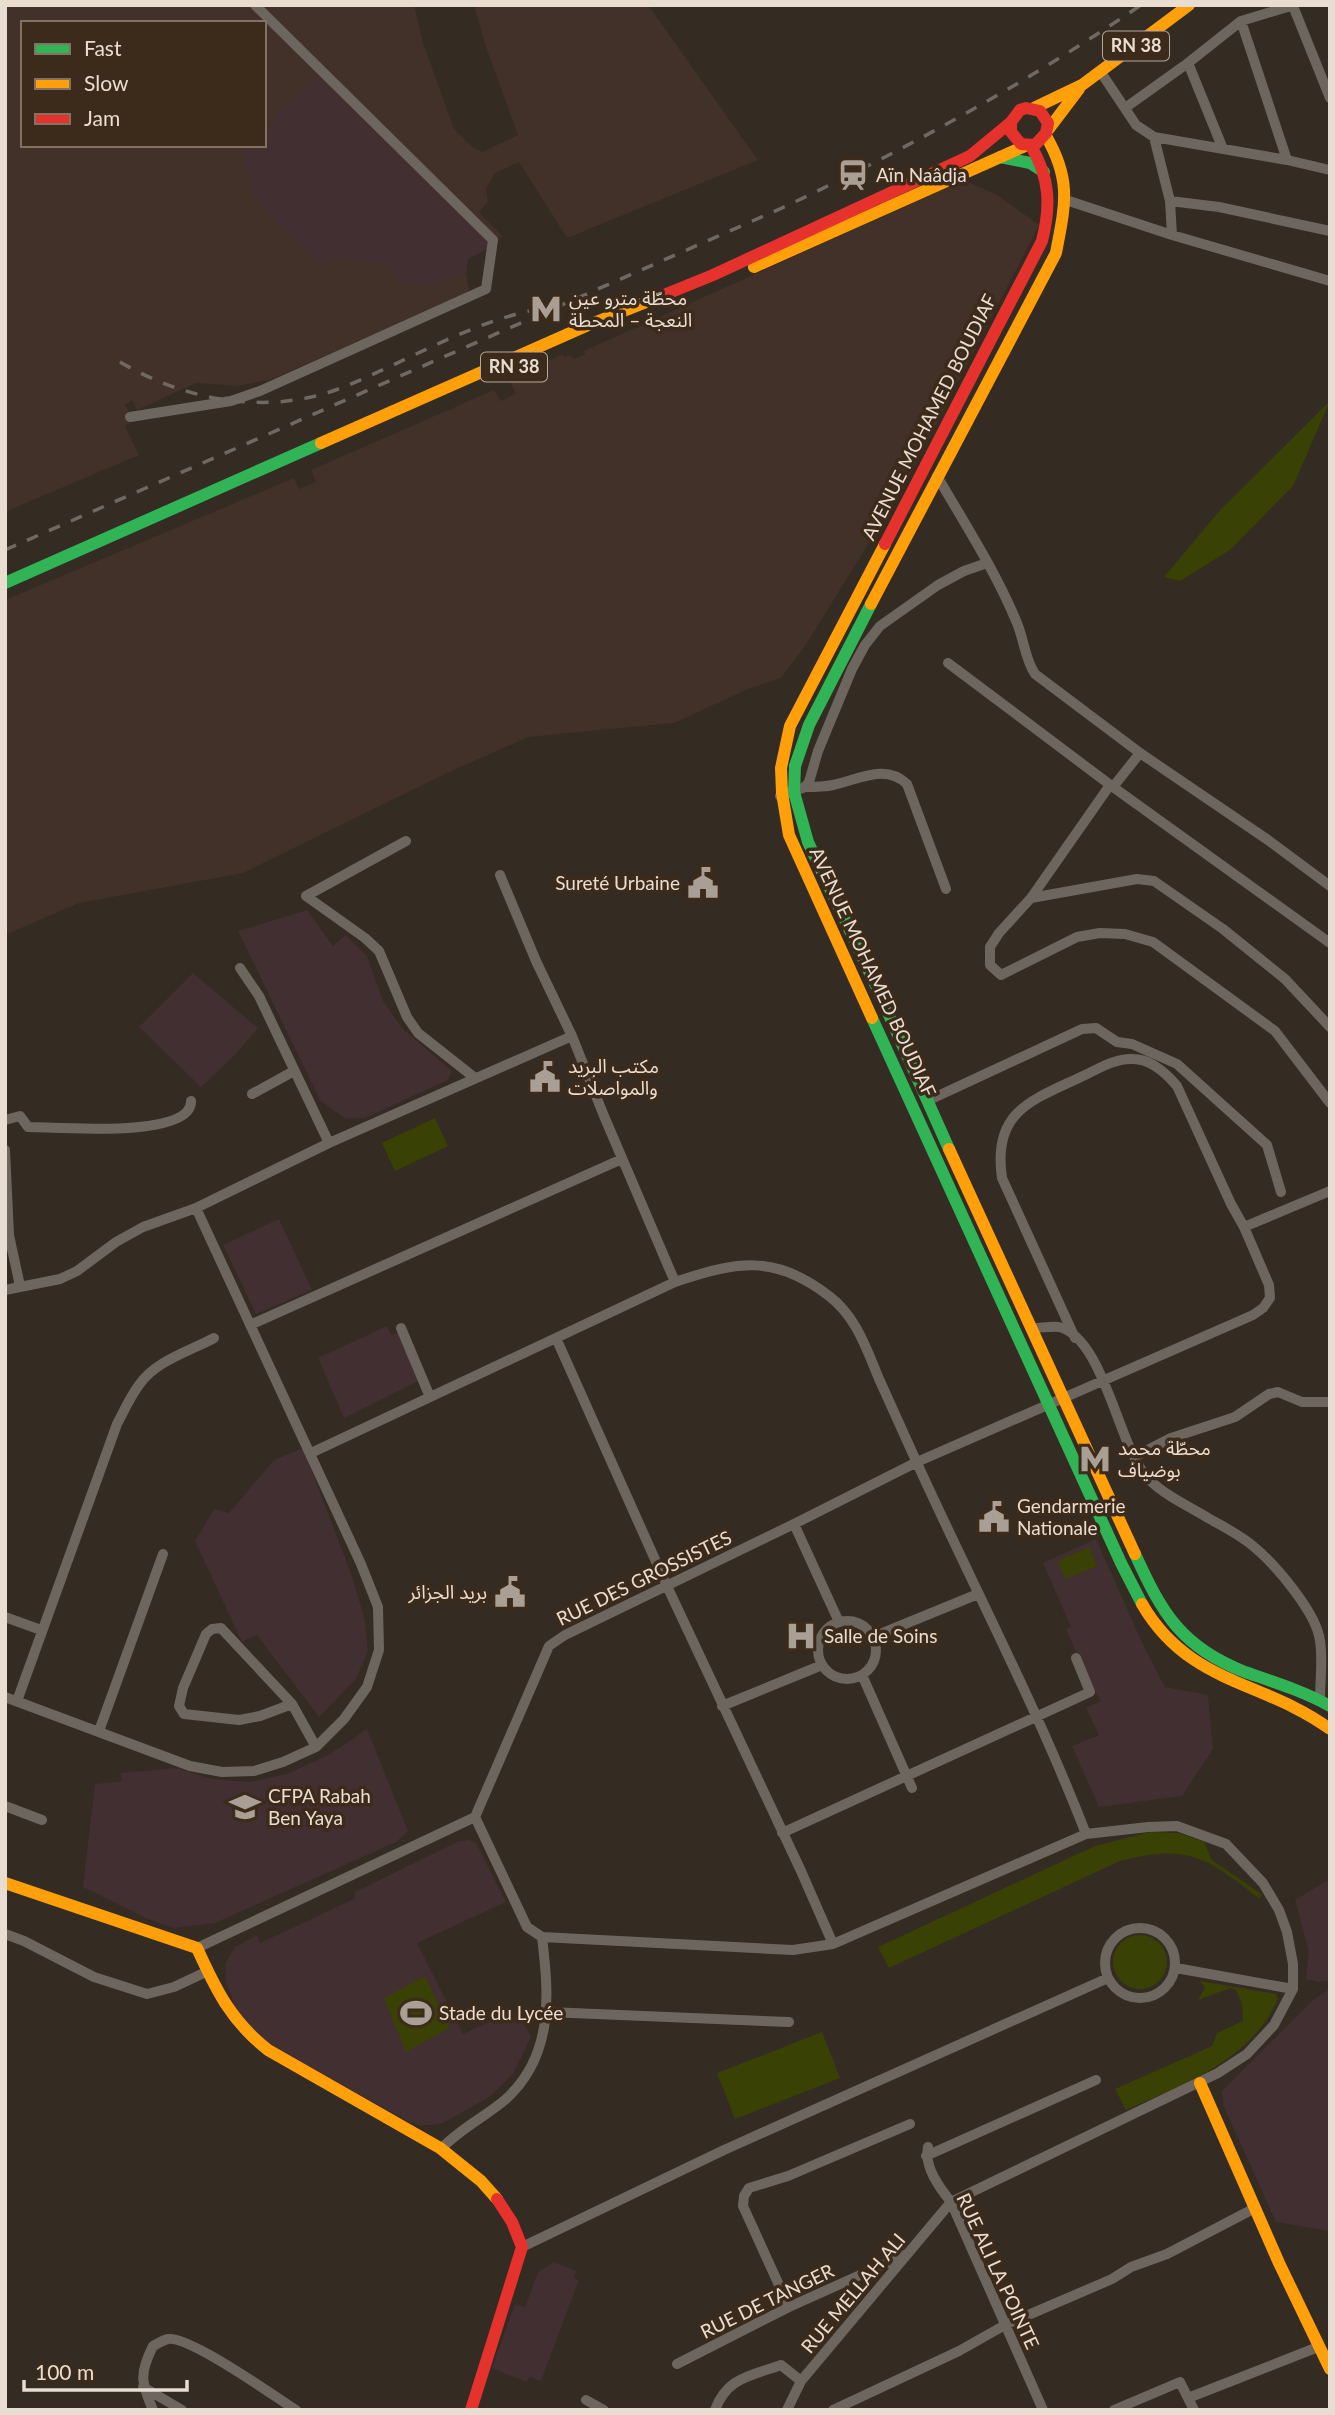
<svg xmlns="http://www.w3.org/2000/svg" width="1335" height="2415" viewBox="0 0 1335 2415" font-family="Lato,'Noto Sans Arabic',sans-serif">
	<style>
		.industrial { fill: #423129; fill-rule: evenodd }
		.education { fill: #422f32 }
		.green { fill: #394105 }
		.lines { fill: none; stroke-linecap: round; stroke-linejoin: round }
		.street { stroke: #6d665f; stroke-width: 10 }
		.fast { stroke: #30b455; stroke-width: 12 }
		.slow { stroke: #ff9f0a; stroke-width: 12 }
		.jam { stroke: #e5322d; stroke-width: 12 }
		.rail { stroke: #706963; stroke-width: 3.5; stroke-dasharray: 12 12; stroke-linecap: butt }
		.labels { text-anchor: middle; stroke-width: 7; stroke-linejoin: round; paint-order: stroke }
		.shield { fill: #3c2b1a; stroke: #b5a89b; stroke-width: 2 }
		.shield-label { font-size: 18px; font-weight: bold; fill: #e9ddd2 }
		.poi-label { font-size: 19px; fill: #e9ddd2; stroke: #3c2b1a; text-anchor: start }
		.street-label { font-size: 19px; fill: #e9ddd2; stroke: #3c2b1a }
	</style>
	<rect width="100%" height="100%" fill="#342b22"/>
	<path class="industrial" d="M5,5H414L423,43L454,129L470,145L482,152L518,135L487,50L474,5H648L758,160L567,238L519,162L495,173L486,189L488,202L479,212L502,236L491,247L468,259L466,273L469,292L272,379L237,386L196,383L137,410L132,400L125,405L134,420L125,426L139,455L5,512ZM23,23H264V145H23Z
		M959,178L997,195L1039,225L908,480L807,643L781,678L748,689L674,723L528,737L445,774L243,873L79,903L5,935V600L294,478L299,489L316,482L311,470L494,390L501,401L516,394L509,379L563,354L564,357L570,355L574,359L585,354L584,351L904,207Z"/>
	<path class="education" d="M317,77L491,247L468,259L466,273L429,285L394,279L395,266L332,257L320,265L290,237L253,196L241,145H264V129L271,126L278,113Z
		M307,910L333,946L346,935L367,956L383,1001L403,1029L452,1071L448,1080L365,1118H344L320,1100L238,931Z
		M193,973L258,1028L236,1054L201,1087L139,1027Z
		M279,1219L312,1290L256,1314L223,1245Z
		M387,1326L391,1335L398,1333L418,1381L344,1418L318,1358Z
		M303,1448L352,1576L365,1621L368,1651L356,1679L319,1717L257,1635L242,1642L195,1541L214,1509L229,1513L274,1460Z
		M1096,1539L1145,1649L1165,1687L1208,1695L1213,1749L1182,1796L1099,1807L1072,1746L1099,1735L1086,1708L1101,1701L1085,1673L1066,1629L1071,1627L1043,1563Z
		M367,1729L408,1831L396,1842L215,1923L173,1928L143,1917L83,1887L95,1784L122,1781L121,1773L176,1768L212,1779L250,1782L287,1774L330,1754Z
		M469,1840L476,1843L506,1902L417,1943L463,2034L517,2009L531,2037L513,2074L491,2096L443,2123L422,2126L411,2123L274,2047L255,2033L237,2012L226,1981L225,1964L235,1947L257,1935L260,1943L354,1899L355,1892L459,1841Z
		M1330,1879V1981L1319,1982L1306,1979L1309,1952L1295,1900Z
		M1330,1982V2231L1276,2222L1224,2107L1222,2091L1313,2000L1327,1991Z
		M554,2262L576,2271L574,2278L579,2280L541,2381L530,2377L526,2382L492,2368L515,2304L525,2307L538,2272Z"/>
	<path class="green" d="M1330,401L1293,486L1230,550L1180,581L1164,577L1221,509Z
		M435,1118L448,1146L395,1171L382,1143Z
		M1089,1547L1097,1566L1065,1579L1058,1561Z
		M1150,1832L1178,1833L1204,1842L1212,1860L1261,1894L1260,1899C1207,1858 1189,1843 1120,1861L889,1968L878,1947L1095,1846Z
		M1113 1962a27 27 0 1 1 54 0a27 27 0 1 1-54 0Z
		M425,1976L449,2028L406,2052L384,1998Z
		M1200,1981L1276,1994L1278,1999C1252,2060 1182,2085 1126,2110L1115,2089L1212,2046L1217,2033L1243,2021L1242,2004L1236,1990L1230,1988L1198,2000L1205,1988Z
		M822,2032L840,2078L735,2119L717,2073Z"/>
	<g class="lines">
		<path class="street" d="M1293,6L1330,98
			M1241,21L1287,160
			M1188,63L1223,149
			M1100,71L1136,125L1154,137L1287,160L1330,170
			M1125,108L1188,63L1241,21L1294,5
			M1154,137L1170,201L1172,235
			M1066,200L1172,235L1330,281
			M1170,201L1219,207L1330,231
			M130,417L231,401L260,391L486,289L493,240L255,5
			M937,476C965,524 996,572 1017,623C1024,640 1025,659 1035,674L1140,753L1268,840L1330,886
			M948,663L1113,787L1330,943
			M1110,785L1031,898L999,933L990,947V965L1001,975L1077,937L1100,933L1125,934L1153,942L1275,1031L1330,1103
			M804,787C814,787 824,787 833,785C858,780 885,763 907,784L946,889
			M1113,787L1140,753
			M780,796L805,787L809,782L818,751L852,669L865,645L880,626L938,585L964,571L987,563
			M406,841L306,896L365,938L379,951L407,1017L418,1033L475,1078
			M500,875L536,961L572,1036L604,1116L675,1282
			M1031,898L1137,879L1154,881L1223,929L1285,979L1330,1027
			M240,968L259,996L329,1143
			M252,1094L294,1071
			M927,1101L1082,1029L1096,1028L1117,1042L1132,1044L1177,1064L1267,1145L1281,1192
			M5,1120L20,1116L28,1127C56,1127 192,1139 191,1101
			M5,1150L9,1235L20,1286
			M5,1290L60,1279L77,1271L116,1242L143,1227L196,1208L329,1143L572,1036
			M250,1325L622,1159
			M401,1328L430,1397
			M1033,1328C1041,1328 1051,1326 1059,1327C1102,1337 1118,1440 1143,1472C1158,1493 1187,1505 1208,1518C1224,1527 1240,1535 1253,1546C1275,1564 1317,1613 1320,1641C1323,1660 1320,1681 1320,1700
			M556,1338L666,1584L801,1871L833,1944
			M1075,1338L1002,1178C992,1111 1032,1100 1083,1076C1098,1069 1115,1058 1133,1059C1151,1059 1166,1073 1177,1086L1231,1204L1244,1227
			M311,1453L675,1282C736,1262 774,1253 829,1296C857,1317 867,1351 880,1381C892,1408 905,1436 917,1463C973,1586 1037,1707 1086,1834
			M1134,1457L1171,1438L1235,1417L1269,1394L1278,1392L1302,1402H1330
			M794,1524L839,1622
			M5,1617L41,1630
			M818 1650a29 29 0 1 1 58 0a29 29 0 1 1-58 0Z
			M873,1637L978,1594
			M862,1675L912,1788
			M5,1697L190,1766L222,1772L254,1771L283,1762L316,1747L344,1719L367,1687L379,1650L378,1607L361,1564L196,1208
			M17,1701L117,1424C124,1411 130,1397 139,1385C155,1361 190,1351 214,1338
			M292,1704L260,1716L239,1720L184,1714L179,1706L183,1688L206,1634L212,1629L221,1628L292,1704L316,1747
			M722,1706L822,1665
			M99,1731L163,1554
			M5,1806L42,1820
			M475,1817L527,1927L542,1937L793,1950L833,1944L1086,1834L1148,1827L1177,1826L1226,1844L1263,1883L1279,1910L1287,1932L1293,1964V1989L1274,2025L1247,2054L1218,2073L951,2202L801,2381L787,2410
			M782,1833L1090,1692L1076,1658
			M1105 1963a35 35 0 1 1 70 0a35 35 0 1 1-70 0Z
			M5,1934L24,1941L94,1977L147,1994L174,1987L208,1971
			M197,1948L475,1817L549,1646L565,1635L794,1524L917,1462L1253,1315L1263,1308L1270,1298L1269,1285L1244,1227L1330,1191
			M1176,1968L1293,1989
			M548,2012L789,2022
			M928,2147C924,2167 939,2187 951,2202L1043,2410
			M442,2148C461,2128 485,2117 506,2099C554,2055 549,1995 542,1937
			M926,2156L1096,2080
			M522,2247L724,2150L1108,1978
			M789,2307L743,2206L744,2196L749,2188L788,2176L910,2124
			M677,2364L789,2307L907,2254
			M143,2387L182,2410
			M1188,2398L1318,2347
			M586,2400L604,2410
			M153,2410C141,2382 139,2374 153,2346C157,2344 163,2340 168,2339C190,2336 274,2396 296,2410
			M715,2410C727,2377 751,2376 781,2365L801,2381
			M833,2410L959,2351L1005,2325L1112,2279L1131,2267L1167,2254L1255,2208
			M1114,2410L1180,2382L1194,2410"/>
		<path class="fast" d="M1000,157L1030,163L1044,172
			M5,583L321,443
			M871,604L809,725L795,766L794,792L808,842L877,988L949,1149
			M872,1018L1121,1563L1142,1604
			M1135,1554C1162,1613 1181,1647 1245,1672C1274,1682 1303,1691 1330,1706"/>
		<path class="slow" d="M1034,108L1082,85L1189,5
			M1048,130L1079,89
			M754,267L1025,146
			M321,443L586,326L659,297
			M871,604L1056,253C1065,205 1072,181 1046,136
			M872,1018L789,835L782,793L781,768L790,726L885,544
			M949,1149L1135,1554
			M1142,1604C1189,1685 1263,1680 1330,1729
			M5,1883L197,1948C216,1990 231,2021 268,2050L440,2148L481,2181L497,2199
			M1200,2083L1279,2263L1330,2369"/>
		<path class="jam" d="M659,297L713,275L970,156L1011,122L1020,110L1026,108L1040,111L1048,123L1046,133L1035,145L1021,144L1011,132V122
			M885,544L1042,241C1051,206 1050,178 1031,146
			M471,2410L522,2247L512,2222L497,2199"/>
		<path class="rail" d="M120,362C186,401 268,416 341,388C404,363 463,326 529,311
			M5,550L782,208C907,149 1026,83 1141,5"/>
	</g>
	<defs>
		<symbol id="station-bare" viewBox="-9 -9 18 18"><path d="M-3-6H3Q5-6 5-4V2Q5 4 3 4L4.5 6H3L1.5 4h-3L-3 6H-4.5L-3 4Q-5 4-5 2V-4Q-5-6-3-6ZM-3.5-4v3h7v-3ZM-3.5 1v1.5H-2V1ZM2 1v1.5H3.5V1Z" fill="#aa9f94" stroke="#3c2b1a" stroke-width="2.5" paint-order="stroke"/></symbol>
		<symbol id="metro-bare" viewBox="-9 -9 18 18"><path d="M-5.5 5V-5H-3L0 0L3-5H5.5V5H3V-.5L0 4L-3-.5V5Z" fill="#aa9f94" stroke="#3c2b1a" stroke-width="2.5" paint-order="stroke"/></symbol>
		<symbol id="civic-bare" viewBox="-9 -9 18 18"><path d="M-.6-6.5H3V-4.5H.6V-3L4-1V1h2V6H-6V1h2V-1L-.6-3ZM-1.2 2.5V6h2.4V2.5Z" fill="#aa9f94" stroke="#3c2b1a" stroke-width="2.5" paint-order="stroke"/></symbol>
		<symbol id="hospital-bare" viewBox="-9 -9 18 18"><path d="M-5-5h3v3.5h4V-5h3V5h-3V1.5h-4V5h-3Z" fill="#aa9f94" stroke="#3c2b1a" stroke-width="2.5" paint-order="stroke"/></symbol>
		<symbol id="university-bare" viewBox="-9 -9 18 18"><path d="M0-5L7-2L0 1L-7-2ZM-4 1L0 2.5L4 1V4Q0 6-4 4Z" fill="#aa9f94" stroke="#3c2b1a" stroke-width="2.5" paint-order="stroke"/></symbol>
		<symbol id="stadium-bare" viewBox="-9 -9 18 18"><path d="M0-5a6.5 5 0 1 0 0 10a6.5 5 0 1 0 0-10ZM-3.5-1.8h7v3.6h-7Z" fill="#aa9f94" stroke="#3c2b1a" stroke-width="2.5" paint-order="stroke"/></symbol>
	</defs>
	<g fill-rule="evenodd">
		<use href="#station-bare" x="831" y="153" width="44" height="44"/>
		<use href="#metro-bare" x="524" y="287" width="44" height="44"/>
		<use href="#civic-bare" x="681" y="861" width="44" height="44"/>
		<use href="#civic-bare" x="523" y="1055" width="44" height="44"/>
		<use href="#metro-bare" x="1073" y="1437" width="44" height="44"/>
		<use href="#civic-bare" x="972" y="1495" width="44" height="44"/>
		<use href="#civic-bare" x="488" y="1570" width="44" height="44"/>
		<use href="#hospital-bare" x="779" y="1614" width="44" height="44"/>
		<use href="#university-bare" x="223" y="1785" width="44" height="44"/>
		<use href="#stadium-bare" x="394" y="1991" width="44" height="44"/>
	</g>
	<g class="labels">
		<g class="shield">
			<rect x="1103" y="31.5" width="66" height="29" rx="5"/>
			<rect x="481" y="352.5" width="66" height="29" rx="5"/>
		</g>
		<g class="shield-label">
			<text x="1136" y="52">RN 38</text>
			<text x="514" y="373">RN 38</text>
		</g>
		<g class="poi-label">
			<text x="876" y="182">Aïn Naâdja</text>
			<text x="569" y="305">محطّة مترو عين<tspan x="569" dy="22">النعجة – المحطة</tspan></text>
			<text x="680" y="890" text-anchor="end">Sureté Urbaine</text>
			<text x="568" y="1073">مكتب البريد<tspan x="568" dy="22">والمواصلات</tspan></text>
			<text x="1118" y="1455">محطّة محمد<tspan x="1118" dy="22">بوضياف</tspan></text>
			<text x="1017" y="1513">Gendarmerie<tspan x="1017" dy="22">Nationale</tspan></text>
			<text x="487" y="1599" text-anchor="end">بريد الجزائر</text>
			<text x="824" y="1643">Salle de Soins</text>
			<text x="268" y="1803">CFPA Rabah<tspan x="268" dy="22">Ben Yaya</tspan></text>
			<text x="439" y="2020">Stade du Lycée</text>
		</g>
		<g class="street-label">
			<text transform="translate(929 417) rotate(-63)" y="7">AVENUE MOHAMED BOUDIAF</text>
			<text transform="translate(873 972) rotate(65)" y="7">AVENUE MOHAMED BOUDIAF</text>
			<text transform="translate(644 1578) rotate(-26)" y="7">RUE DES GROSSISTES</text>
			<text transform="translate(998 2271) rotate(65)" y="7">RUE ALI LA POINTE</text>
			<text transform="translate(853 2293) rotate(-50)" y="7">RUE MELLAH ALI</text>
			<text transform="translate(767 2301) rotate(-26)" y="7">RUE DE TANGER</text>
		</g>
	</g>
	<rect width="1335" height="2415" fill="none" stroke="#e9ddd2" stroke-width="14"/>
	<rect x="21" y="21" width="245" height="126" fill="#3c2b1a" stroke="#817264" stroke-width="2"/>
	<rect x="35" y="44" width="35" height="10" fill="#30b455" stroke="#817264" stroke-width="2"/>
	<text x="84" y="56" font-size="21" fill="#e9ddd2">Fast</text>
	<rect x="35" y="79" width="35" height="10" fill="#ff9f0a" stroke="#817264" stroke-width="2"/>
	<text x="84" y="91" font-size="21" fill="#e9ddd2">Slow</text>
	<rect x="35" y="114" width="35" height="10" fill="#e5322d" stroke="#817264" stroke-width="2"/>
	<text x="84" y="126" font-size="21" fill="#e9ddd2">Jam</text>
	<path d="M24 2380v10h163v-10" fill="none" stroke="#e9ddd2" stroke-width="3.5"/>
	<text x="35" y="2380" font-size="21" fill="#e9ddd2" stroke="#3c2b1a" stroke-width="5" paint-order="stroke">100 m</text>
</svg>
